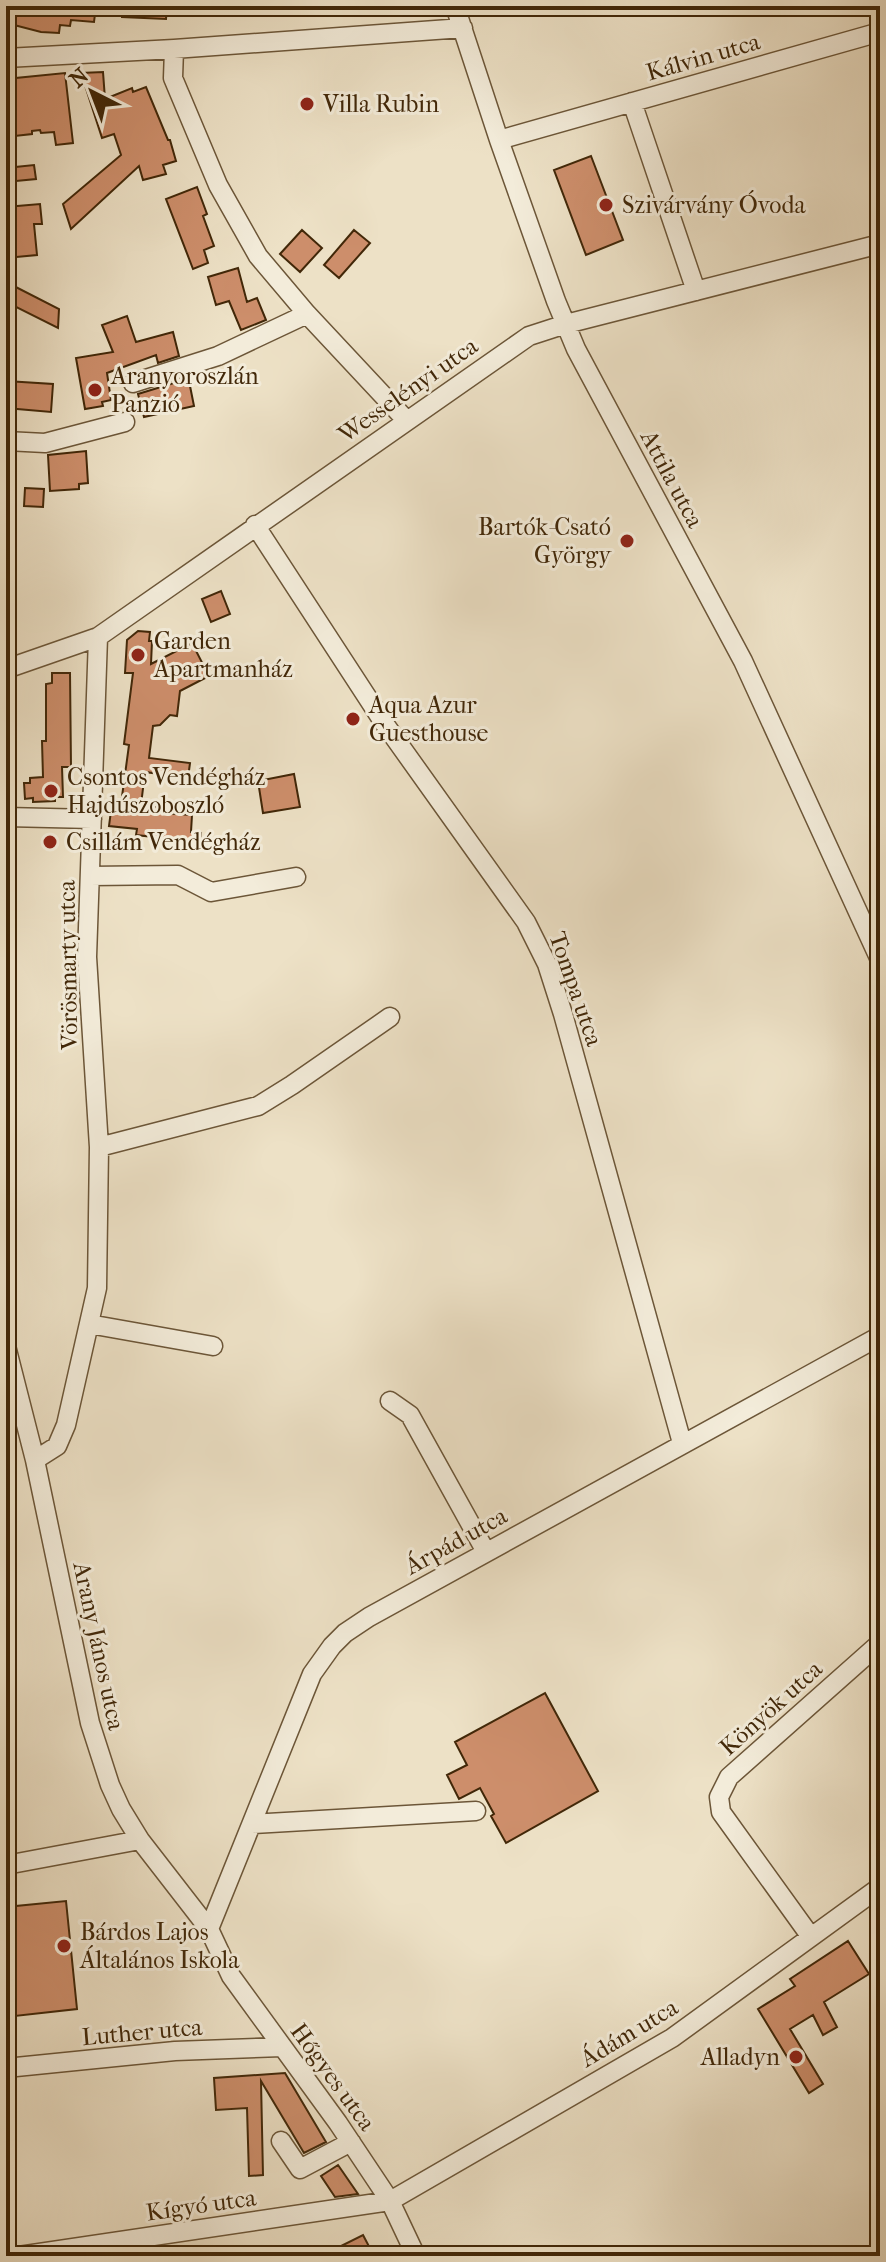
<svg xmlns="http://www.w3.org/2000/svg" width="886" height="2262" font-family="'IM FELL French Canon',serif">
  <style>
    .building { fill: #cd8e6b; stroke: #412708; stroke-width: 2 }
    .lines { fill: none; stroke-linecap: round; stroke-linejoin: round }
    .minor-casing { stroke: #6c5638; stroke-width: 21 }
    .minor { stroke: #f3ecda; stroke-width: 18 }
    .poi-dot { fill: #8f2418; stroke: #f3ecda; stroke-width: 3 }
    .labels { text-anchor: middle; stroke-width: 6; stroke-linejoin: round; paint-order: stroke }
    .street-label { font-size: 24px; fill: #412708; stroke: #f3ecda }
    .poi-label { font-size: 24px; fill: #412708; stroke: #f3ecda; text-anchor: start }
  </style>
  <rect width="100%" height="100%" fill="#ede1c6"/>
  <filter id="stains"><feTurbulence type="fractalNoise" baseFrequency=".0025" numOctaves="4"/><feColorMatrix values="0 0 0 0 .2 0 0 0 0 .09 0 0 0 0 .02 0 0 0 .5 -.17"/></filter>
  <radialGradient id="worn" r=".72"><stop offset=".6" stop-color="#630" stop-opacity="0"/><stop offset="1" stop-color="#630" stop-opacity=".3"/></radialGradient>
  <path class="building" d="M19 6H96L94 22 71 20 70 26 60 25 59 33 41 32 14 25Z
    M122 6H167L166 19 122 17Z
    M103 72 105 99 132 88 133 92 146 87 168 140H170L176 161 163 165 166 174 143 180 139 166 71 229 63 204 121 155 114 134 102 138 81 73Z
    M65 73 73 143 56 145 54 132 41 133 40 130 32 131V134L6 137V79Z
    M591 156 623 240 586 255 554 170Z
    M34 165 36 179 6 182V168Z
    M197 187 207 214 203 216 214 246 204 250 208 263 193 269 166 199Z
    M40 204 42 224H34L37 255 6 258V207Z
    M302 230 322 248 300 272 280 254Z
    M354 230 370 243 339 278 324 265Z
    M238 268 247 302 257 298 266 320 241 330 229 301 216 305 208 277Z
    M6 282 59 309 58 328 6 302Z
    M127 316 136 342 173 332 179 356 158 363 156 355 107 373 111 400 102 402 103 406 85 409 76 358 113 352 102 325Z
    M6 381 53 384 51 412 6 408Z
    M189 381 194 406 144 417 138 394 177 382V384Z
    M86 451 88 483 79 484V489L50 491 48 455Z
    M25 488 44 489 43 507 24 506Z
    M221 591 230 614 211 622 202 599Z
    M138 631 150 632 149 641H152L151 664 192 643 209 676 180 691 177 716 170 715 160 725 153 726 149 758 190 763 188 778 145 772 141 805 164 808 163 813 192 815 191 832 201 833 200 846 172 844V839L136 835 137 829 109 826 112 803 121 804 129 745 124 744 133 673H125L127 640Z
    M52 673H70L71 767H62L63 797H55V801L33 802V798L25 799 24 783H30V778L43 777 42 741H46V684L52 683Z
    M294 774 300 807 263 813 258 781Z
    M545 1693 598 1791 506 1843 491 1816 494 1814 480 1788 459 1799 447 1775 467 1765 455 1742Z
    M66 1901 77 2009 6 2017V1907Z
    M848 1941 869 1974 824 2002 837 2027 823 2035 813 2015 790 2029 823 2084 809 2093 758 2009 795 1986 790 1979Z
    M285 2073 326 2142 304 2153 261 2081 263 2175 249 2176 247 2108 216 2110 214 2078Z
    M338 2165 358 2194 335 2197 321 2176Z
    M363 2235 374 2256H321Z"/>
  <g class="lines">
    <defs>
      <path id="minor" d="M455 6 499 140 556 301 576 349 743 661 880 960
        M174 49 173 78 218 185 258 256 307 314 407 421
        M6 58 174 49 463 28
        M632 102 696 291
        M499 140 880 32
        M133 383 218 356 307 314
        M6 441 45 443 125 422
        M255 525 384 723 526 922 547 964 563 1014 682 1443
        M6 669 98 637 529 336 566 324 880 244
        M6 817 92 819
        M90 876 178 875 211 892 296 877
        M99 1147 258 1106 292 1085 390 1017
        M89 1324 213 1346
        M6 1346 35 1460 90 1723 110 1785 121 1809 140 1840 209 1929 231 1976 338 2123 390 2201 416 2256
        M390 1401 410 1415 486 1552
        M35 1460 57 1446 66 1425 97 1288 99 1147 87 957 98 637
        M252 1824 476 1811
        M6 1865 140 1840
        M209 1929 312 1674 332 1646 345 1633 369 1617 880 1336
        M811 1937 721 1812 719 1797 729 1777 880 1643
        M6 2068 175 2051 282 2047
        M281 2141 300 2169 351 2142
        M19 2256 390 2201 672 2038 880 1887"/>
    </defs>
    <use href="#minor" class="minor-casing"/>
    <use href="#minor" class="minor"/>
  </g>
  <g class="poi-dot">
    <circle cx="307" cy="104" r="8"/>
    <circle cx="606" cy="205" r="8"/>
    <circle cx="95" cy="390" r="8"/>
    <circle cx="627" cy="541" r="8"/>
    <circle cx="138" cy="655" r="8"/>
    <circle cx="353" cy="719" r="8"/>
    <circle cx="51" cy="791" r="8"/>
    <circle cx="50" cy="842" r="8"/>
    <circle cx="64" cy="1946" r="8"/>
    <circle cx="796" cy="2057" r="8"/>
  </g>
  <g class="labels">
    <g class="street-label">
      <text transform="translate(703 57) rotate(-16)" y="8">Kálvin utca</text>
      <text transform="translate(408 390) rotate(-35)" y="8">Wesselényi utca</text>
      <text transform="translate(672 479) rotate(62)" y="8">Attila utca</text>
      <text transform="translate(68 965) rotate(-91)" y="8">Vörösmarty utca</text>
      <text transform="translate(576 989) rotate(71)" y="8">Tompa utca</text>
      <text transform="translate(456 1541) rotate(-29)" y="8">Árpád utca</text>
      <text transform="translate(99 1646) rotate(78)" y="8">Arany János utca</text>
      <text transform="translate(771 1708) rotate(-42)" y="8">Könyök utca</text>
      <text transform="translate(142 2032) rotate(-5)" y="8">Luther utca</text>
      <text transform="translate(629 2033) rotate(-31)" y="8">Ádám utca</text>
      <text transform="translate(333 2077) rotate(54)" y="8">Hőgyes utca</text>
      <text transform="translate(201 2205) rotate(-8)" y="8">Kígyó utca</text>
    </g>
    <g class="poi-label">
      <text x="323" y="112">Villa Rubin</text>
      <text x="622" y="213">Szivárvány Óvoda</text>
      <text x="111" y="384">Aranyoroszlán<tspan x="111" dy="28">Panzió</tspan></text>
      <text x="611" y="535" text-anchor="end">Bartók-Csató<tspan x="611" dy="28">György</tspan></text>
      <text x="154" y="649">Garden<tspan x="154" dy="28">Apartmanház</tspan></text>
      <text x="369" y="713">Aqua Azur<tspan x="369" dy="28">Guesthouse</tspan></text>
      <text x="67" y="785">Csontos Vendégház<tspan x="67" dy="28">Hajdúszoboszló</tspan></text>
      <text x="66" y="850">Csillám Vendégház</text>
      <text x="80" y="1940">Bárdos Lajos<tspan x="80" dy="28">Általános Iskola</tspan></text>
      <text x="780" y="2065" text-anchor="end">Alladyn</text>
    </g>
  </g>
  <rect width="886" height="2262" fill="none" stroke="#ede1c6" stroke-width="32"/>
  <rect x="8" y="8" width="870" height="2246" fill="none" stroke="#412708" stroke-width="4"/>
  <rect x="16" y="16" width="854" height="2230" fill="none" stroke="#412708" stroke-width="2"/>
  <g transform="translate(92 92) rotate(318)" stroke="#f3ecda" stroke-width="6" paint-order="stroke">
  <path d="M0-6L14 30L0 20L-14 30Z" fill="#412708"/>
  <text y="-12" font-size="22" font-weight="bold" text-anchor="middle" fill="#412708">N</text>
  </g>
  <rect width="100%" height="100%" filter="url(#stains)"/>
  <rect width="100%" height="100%" fill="url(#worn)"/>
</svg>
